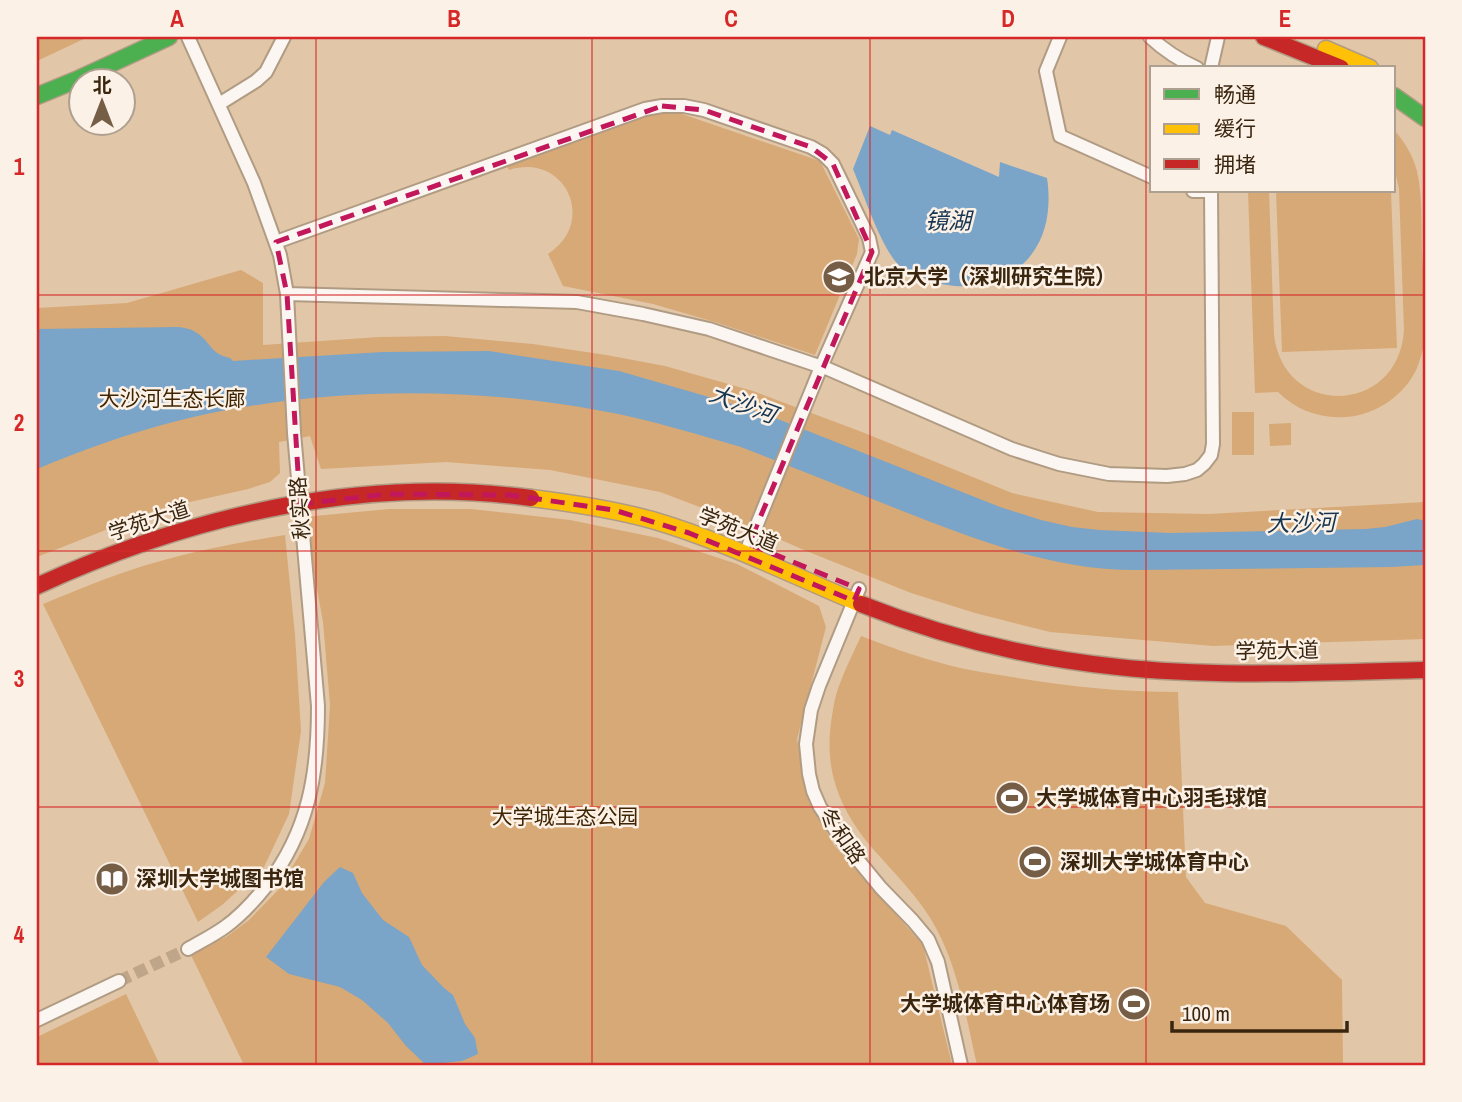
<svg xmlns="http://www.w3.org/2000/svg" width="1462" height="1102" font-family="'Archivo Narrow','Noto Sans SC',sans-serif">
  <style>
    .green { fill: #d7a976 }
    .water { fill: #7aa4c8 }
    .lines { fill: none; stroke-linecap: round; stroke-linejoin: round }
    .street-tunnel { stroke: #c0a689; stroke-width: 12; stroke-dasharray: 12 6; stroke-linecap: butt }
    .street-casing { stroke: #b09b83; stroke-width: 16 }
    .fast-casing { stroke: #b09b83; stroke-width: 19 }
    .slow-casing { stroke: #b09b83; stroke-width: 19 }
    .jam-casing { stroke: #b09b83; stroke-width: 19 }
    .street { stroke: #fbf6f2; stroke-width: 12 }
    .fast { stroke: #4caf50; stroke-width: 16 }
    .slow { stroke: #ffc107; stroke-width: 16 }
    .jam { stroke: #c62828; stroke-width: 16 }
    .marked { fill: none; stroke: #c2185b; stroke-width: 5; stroke-dasharray: 14 9; stroke-linejoin: round }
    .grid { fill: none; stroke: #d62828; stroke-width: 2; stroke-opacity: 0.55 }
    .labels { text-anchor: middle; stroke-width: 5; stroke-linejoin: round; paint-order: stroke }
    .poi-label { font-size: 21px; font-weight: bold; fill: #3a260f; stroke: #fcf1e6; text-anchor: start }
    .park-label { font-size: 21px; fill: #3f2504; stroke: #fcf1e6 }
    .street-label { font-size: 21px; fill: #3a260f; stroke: #fcf1e6 }
    .water-label { font-size: 23px; font-style: italic; fill: #173550; stroke: #fcf1e6 }
    .neatline { fill: none; stroke: #d62828; stroke-width: 2.5 }
    .grid-label { font-size: 23px; text-anchor: middle; font-weight: bold; fill: #d62828 }
  </style>
  <rect width="100%" height="100%" fill="#e2c6a8"/>
  <path class="green" d="M37 37H88L37 61Z
    M664 113 682 114 820 161 859 239 857 254 815 355 718 323 653 304 563 286 548 254C598 222 565 152 509 170L506 164 641 115Z
    M1394 130C1405 142 1413 156 1417 171 1423 197 1421 226 1422 251 1423 281 1427 313 1424 342 1423 351 1420 360 1417 368 1405 395 1376 415 1346 417 1320 419 1296 410 1278 392L1255 393 1248 191H1269L1274 335C1284 419 1399 415 1404 330L1399 189 1394 167Z
    M1276 191H1391L1397 348 1282 352Z
    M241 270 263 283V345L379 337 445 336 533 344 606 355 665 366 753 391 862 432 1012 493 1098 512 1209 514 1425 502V639L1213 646 1050 632 975 613 911 593 804 550 742 523 660 492 550 470 446 462 321 469 310 436 279 442 280 473 270 482 248 489 159 509 37 557V308L127 303Z
    M1232 412H1254V455H1232Z
    M1291 423V445L1270 446 1269 424Z
    M389 509H471L570 520 658 538 737 564 819 606 826 627 797 739 808 799 834 845 923 945 952 1065H239L243 1063 190 953 226 937 249 920 279 889 309 839 325 783 330 705 323 622 304 517Z
    M285 535 295 635 301 731 289 814 264 867 222 905 198 922 43 604C65 595 86 586 108 578 164 557 227 544 285 535Z
    M861 636C889 647 918 657 948 665 967 670 987 673 1006 676 1063 686 1120 692 1178 692L1186 877 1205 903 1286 926 1342 980 1343 1065H977C967 1021 958 968 936 928 920 898 895 874 873 849 839 809 823 769 832 716 833 710 834 702 836 695 842 675 852 656 861 636Z
    M126 994 160 1065H37V1037Z"/>
  <path class="water" d="M870 126 890 135 892 130 999 177 1000 162 1047 178C1051 204 1048 234 1031 255 1007 287 959 294 924 278 916 274 906 271 900 266 882 251 863 192 853 169Z
    M179 327C185 328 192 329 197 333 212 343 209 353 230 358L233 361 383 352 489 351 619 371 702 395 765 414 1000 507 1041 520 1072 527 1099 530 1170 533 1366 529 1385 527 1417 519 1425 521V565L1392 567 1136 570C1052 570 977 540 900 510 847 489 794 468 741 447 695 434 649 419 602 411 464 385 314 387 177 421 129 433 82 450 37 469V329Z
    M340 867 353 873 362 893 383 920 409 937 422 965 444 988 453 995 465 1024 475 1038 478 1054 462 1061 426 1065 406 1046 388 1023 362 1000 340 987 289 974 266 957 324 882Z"/>
  <g class="lines">
    <path class="street-tunnel" d="M119 981 188 949"/>
    <defs>
      <path id="street" d="M188 37 254 183 280 255 287 294 294 433 318 706C318 773 309 830 267 885 255 900 242 915 225 927 214 935 200 942 188 949
        M1060 37 1046 71 1060 136 1152 177
        M1150 37C1165 51 1179 60 1197 68
        M1211 68 1218 37
        M219 104 256 81 266 72 284 37
        M1193 191H1211
        M276 242 645 109 662 106H684L704 110 811 147 823 154 833 164 869 238 872 252 821 367 749 544
        M287 294 577 302 643 314 709 329 828 369 1012 449 1059 464 1109 474 1167 476 1185 474 1197 470 1204 464 1211 455 1213 444 1211 191
        M859 589 819 686 811 710 806 744 809 774 813 791 820 807 844 843 881 888 913 921 928 939 938 962 961 1065
        M37 1020 119 981"/>
      <path id="fast" d="M37 96 76 80 169 37
        M1394 96 1425 118"/>
      <path id="slow" d="M1326 49 1370 68
        M531 498C571 503 612 509 652 520 724 541 792 575 861 604"/>
      <path id="jam" d="M1264 37 1341 68
        M37 586C189 516 363 475 531 498
        M861 604C944 637 1029 658 1118 667 1220 678 1323 672 1425 670"/>
    </defs>
    <use href="#street" class="street-casing"/>
    <use href="#fast" class="fast-casing"/>
    <use href="#slow" class="slow-casing"/>
    <use href="#jam" class="jam-casing"/>
    <use href="#street" class="street"/>
    <use href="#fast" class="fast"/>
    <use href="#slow" class="slow"/>
    <use href="#jam" class="jam"/>
  </g>
  <path class="marked" d="M662 106 704 110 811 147 833 164 872 252 749 544 859 589 854 601 689 533 614 510 510 495 388 494 300 504 287 294 276 242Z"/>
  <path class="grid" d="M316 37V1065M592 37V1065M870 37V1065M1146 37V1065M37 295H1425M37 551H1425M37 807H1425"/>
  <defs>
    <symbol id="university-disc" viewBox="-11 -11 22 22"><circle r="9.5" fill="#755e45" stroke="#fcf1e6"/><path d="M0-5L7-2L0 1L-7-2ZM-4 1L0 2.5L4 1V4Q0 6-4 4Z" fill="#fff"/></symbol>
    <symbol id="stadium-disc" viewBox="-11 -11 22 22"><circle r="9.5" fill="#755e45" stroke="#fcf1e6"/><path d="M0-5a6.5 5 0 1 0 0 10a6.5 5 0 1 0 0-10ZM-3.5-1.8h7v3.6h-7Z" fill="#fff"/></symbol>
    <symbol id="library-disc" viewBox="-11 -11 22 22"><circle r="9.5" fill="#755e45" stroke="#fcf1e6"/><path d="M-6-4Q-3-5.5-.7-3.5V5Q-3 3-6 4ZM6-4Q3-5.5 .7-3.5V5Q3 3 6 4Z" fill="#fff"/></symbol>
  </defs>
  <g fill-rule="evenodd">
    <use href="#university-disc" x="820" y="258" width="38" height="38"/>
    <use href="#stadium-disc" x="993" y="779" width="38" height="38"/>
    <use href="#stadium-disc" x="1016" y="843" width="38" height="38"/>
    <use href="#library-disc" x="93" y="860" width="38" height="38"/>
    <use href="#stadium-disc" x="1115" y="985" width="38" height="38"/>
  </g>
  <g class="labels">
    <g class="poi-label">
      <text x="864" y="284">北京大学（深圳研究生院）</text>
      <text x="1036" y="805">大学城体育中心羽毛球馆</text>
      <text x="1060" y="869">深圳大学城体育中心</text>
      <text x="136" y="886">深圳大学城图书馆</text>
      <text x="1110" y="1011" text-anchor="end">大学城体育中心体育场</text>
    </g>
    <g class="park-label">
      <text x="172" y="406">大沙河生态长廊</text>
      <text x="565" y="824">大学城生态公园</text>
    </g>
    <g class="street-label">
      <text transform="translate(300 508) rotate(-94)" y="7">秋实路</text>
      <text transform="translate(149 521) rotate(-18)" y="7">学苑大道</text>
      <text transform="translate(738 530) rotate(22)" y="7">学苑大道</text>
      <text transform="translate(1277 651) rotate(-1)" y="7">学苑大道</text>
      <text transform="translate(842 836) rotate(55)" y="7">冬和路</text>
    </g>
    <g class="water-label">
      <text x="948" y="229">镜湖</text>
      <text transform="translate(743 404) rotate(20)" y="8">大沙河</text>
      <text transform="translate(1301 523) rotate(-1)" y="8">大沙河</text>
    </g>
  </g>
  <rect width="1462" height="1102" fill="none" stroke="#fcf1e6" stroke-width="77"/>
  <rect x="1150" y="66" width="245" height="126" fill="#fcf1e6" stroke="#aea090" stroke-width="2"/>
  <rect x="1164" y="89" width="35" height="10" fill="#4caf50" stroke="#aea090" stroke-width="2"/>
  <text x="1214" y="102" font-size="21" fill="#3a260f">畅通</text>
  <rect x="1164" y="124" width="35" height="10" fill="#ffc107" stroke="#aea090" stroke-width="2"/>
  <text x="1214" y="136" font-size="21" fill="#3a260f">缓行</text>
  <rect x="1164" y="159" width="35" height="10" fill="#c62828" stroke="#aea090" stroke-width="2"/>
  <text x="1214" y="172" font-size="21" fill="#3a260f">拥堵</text>
  <g transform="translate(102 102)"><circle r="33" fill="#fcf1e6" stroke="#aea090" stroke-width="2"/>
  <path d="M0-5L12 26L0 18L-12 26Z" fill="#755e45"/>
  <text y="-10" font-size="19" font-weight="bold" text-anchor="middle" fill="#3a260f">北</text>
  </g>
  <path d="M1172 1021v10h175v-10" fill="none" stroke="#3a260f" stroke-width="3.5"/>
  <text x="1182" y="1021" font-size="21" fill="#3a260f" stroke="#fcf1e6" stroke-width="5" paint-order="stroke">100 m</text>
  <rect x="38" y="38" width="1386" height="1026" class="neatline"/>
  <g class="grid-label">
    <text x="177" y="27">A</text>
    <text x="454" y="27">B</text>
    <text x="731" y="27">C</text>
    <text x="1008" y="27">D</text>
    <text x="1285" y="27">E</text>
    <text x="19" y="175">1</text>
    <text x="19" y="431">2</text>
    <text x="19" y="687">3</text>
    <text x="19" y="943">4</text>
  </g>
</svg>
